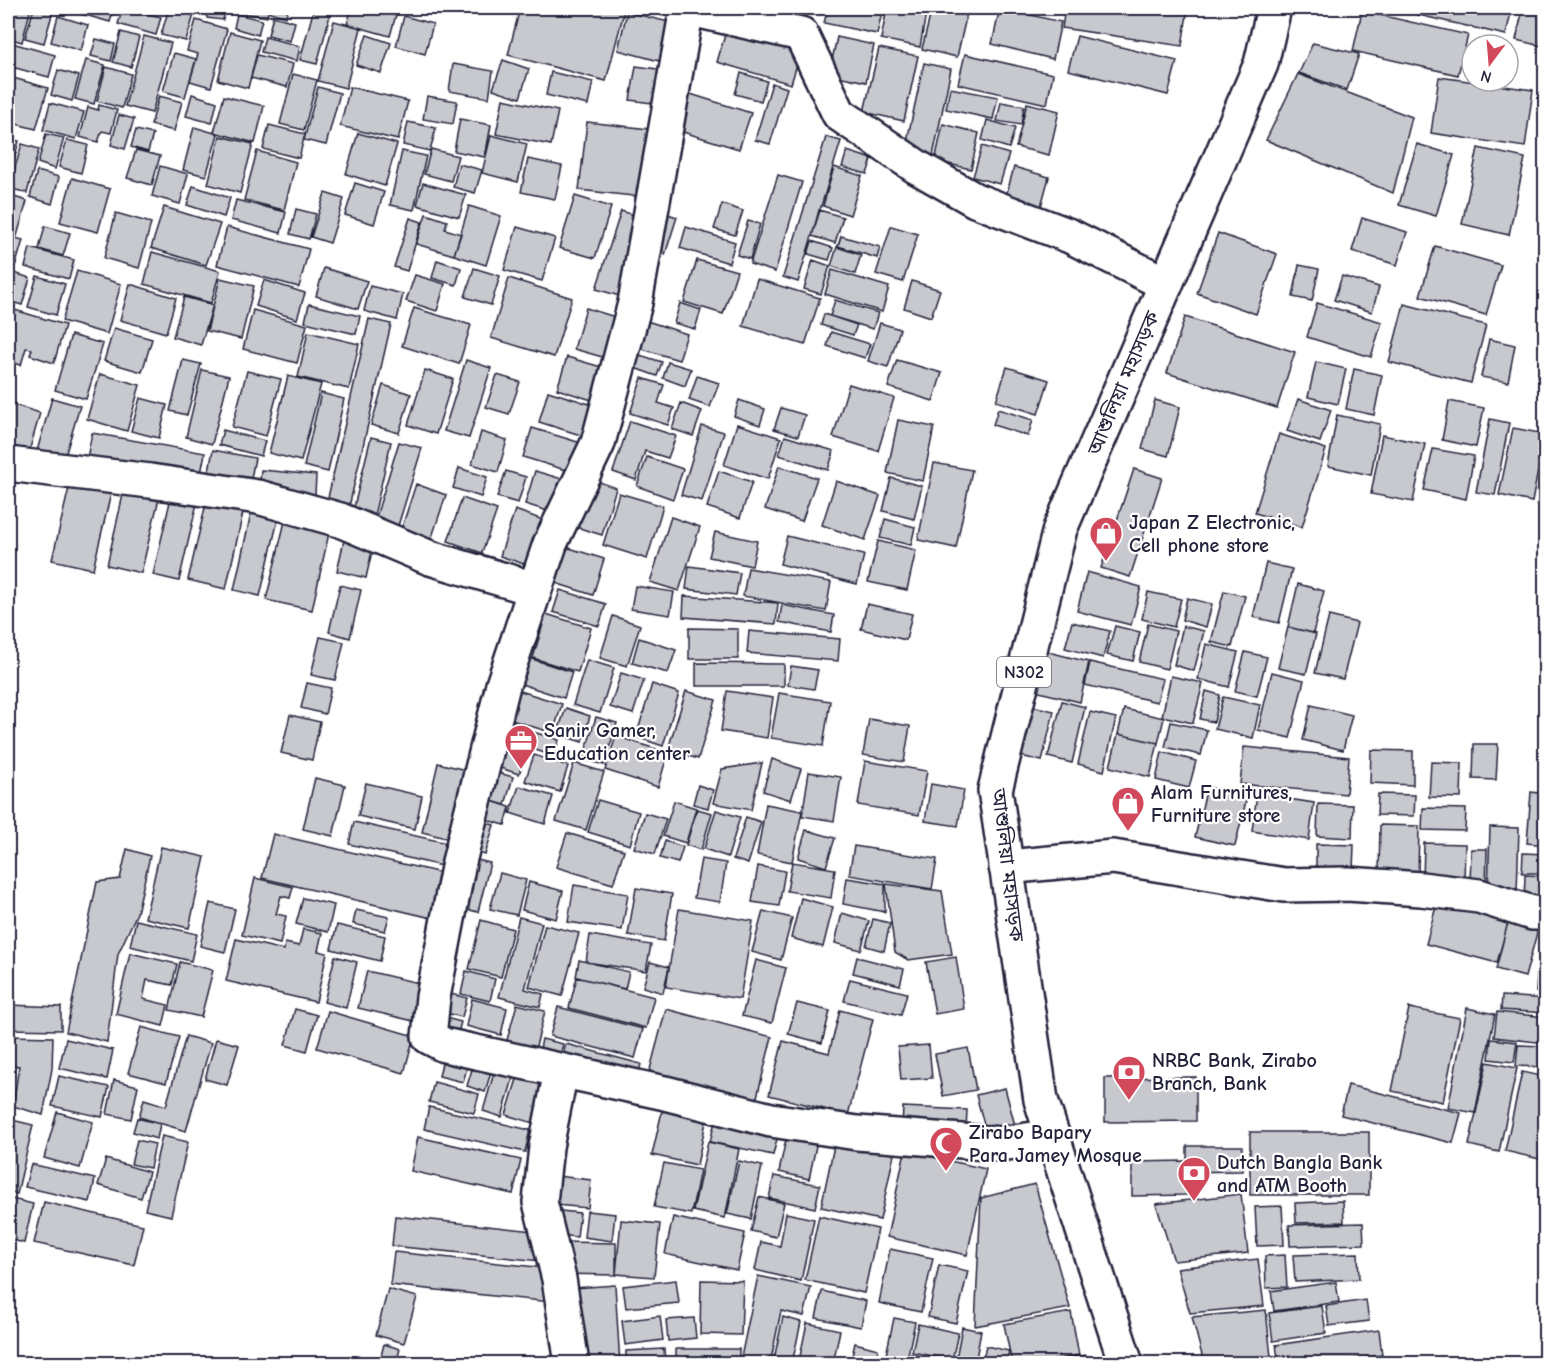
<svg xmlns="http://www.w3.org/2000/svg" width="1553" height="1371" font-family="'Comic Neue','Noto Sans Bengali',sans-serif">
  <style>
    .building { fill: #c8c8cf; stroke: #22223b; stroke-width: 1.5 }
    .lines { fill: none; stroke-linecap: round; stroke-linejoin: round }
    .minor-casing { stroke: #22223b; stroke-width: 38 }
    .trunk-casing { stroke: #22223b; stroke-width: 38 }
    .minor { stroke: #fff; stroke-width: 33 }
    .trunk { stroke: #fff; stroke-width: 33 }
    .labels { text-anchor: middle; stroke-width: 4.5; stroke-linejoin: round; paint-order: stroke }
    .shield { fill: #fff; stroke: #646476; stroke-width: 1.5 }
    .shield-label { font-size: 18px; font-weight: bold; fill: #22223b }
    .street-label { font-size: 20px; fill: #22223b; stroke: #fff }
    .poi-label { font-size: 20px; font-weight: bold; fill: #22223b; stroke: #fff; text-anchor: start }
  </style>
  <rect width="100%" height="100%" fill="#fff"/>
  <filter id="ink" filterUnits="userSpaceOnUse"><feTurbulence type="fractalNoise" baseFrequency=".0167" numOctaves="2"/><feDisplacementMap in="SourceGraphic" scale="12" xChannelSelector="R" yChannelSelector="G"/><feConvolveMatrix kernelMatrix="1 2 1 2 8 2 1 2 1" color-interpolation-filters="sRGB"/></filter>
  <g filter="url(#ink)">
    <path class="building" d="M8 8H31L22 42 8 38Z
      M34 8 53 11 44 43 25 38Z
      M60 8H114L110 22Z
      M123 8 161 17 156 35 118 24Z
      M169 8H196L186 41 161 35Z
      M208 8H269L267 17 225 10 223 20 207 18Z
      M272 8H288L286 17 270 12Z
      M314 8H332L317 64 300 60Z
      M352 8H368L396 15 390 36 347 24Z
      M520 8H625L606 81 508 55Z
      M770 8H807L806 19 769 15Z
      M828 8H883L877 34 824 23Z
      M887 8H927L920 47 881 39Z
      M932 8H945L967 13 957 57 922 49Z
      M1000 8 1061 22 1053 59 992 44Z
      M1065 8H1188L1182 46 1062 28Z
      M1388 8H1512L1506 35Z
      M1523 8H1546V47L1516 40Z
      M1362 11 1468 35 1458 75 1353 51Z
      M627 12 669 22 659 61 618 50Z
      M237 14 262 20 258 35 234 28Z
      M58 16 88 25 81 51 51 42Z
      M273 16 295 22 290 41 268 35Z
      M404 16 433 24 425 54 396 46Z
      M196 20 227 29 211 87 190 81 198 54 187 51Z
      M334 21 361 28 346 88 318 81Z
      M727 28 801 51 791 84 717 62Z
      M121 32 139 37 131 67 113 62Z
      M230 32 260 40 248 88 218 80Z
      M367 35 391 43 381 73 356 65Z
      M144 36 171 43 152 113 125 106Z
      M1077 36 1177 61 1168 95 1068 70Z
      M265 37 300 46 297 61 261 52Z
      M837 37 874 45 866 82 829 74Z
      M96 39 115 44 111 61 91 56Z
      M12 43 55 55 49 77 8 66Z
      M1313 43 1359 54 1347 90 1299 73Z
      M879 48 918 56 904 121 864 112Z
      M174 53 196 59 185 97 163 91Z
      M965 54 1053 74 1047 104 958 84Z
      M257 55 293 64 287 87 251 78Z
      M86 60 105 65 94 104 75 99Z
      M503 60 529 69 520 98 493 89Z
      M924 63 951 69 933 156 905 150Z
      M453 64 493 71 489 98 449 91Z
      M636 66 664 70 659 104 630 100Z
      M106 67 131 74 122 108 97 101Z
      M58 70 79 76 72 101 51 95Z
      M551 72 593 82 588 105 546 95Z
      M741 73 767 81 761 101 735 94Z
      M293 74 317 80 304 130 280 124Z
      M1298 74 1412 117 1393 193 1266 140Z
      M10 77 48 88 36 129 8 122V86Z
      M1439 77 1533 90 1525 147 1431 133Z
      M772 83 787 88 770 144 755 140Z
      M318 87 340 93 326 145 304 140Z
      M350 87 408 101 398 140 340 126Z
      M950 88 998 97 993 119 946 109Z
      M684 92 751 113 739 149 673 129Z
      M192 94 217 102 212 123 186 116Z
      M159 96 182 102 174 131 151 125Z
      M224 96 264 106 255 143 214 132Z
      M427 96 457 101 453 124 423 119Z
      M503 99 558 111 551 145 496 134Z
      M1001 102 1024 106 1021 125 997 121Z
      M50 103 84 112 76 139 43 130Z
      M1027 103 1059 111 1049 155 1016 147Z
      M99 105 117 110 111 133 102 131 98 142 80 137 88 107 98 110Z
      M119 115 134 119 125 149 111 145Z
      M460 119 491 125 485 157 454 151Z
      M987 120 1015 128 1009 148 982 140Z
      M408 122 436 128 430 151 403 145Z
      M587 122 649 129 642 197 579 190Z
      M943 124 979 133 971 169 935 161Z
      M269 125 305 134 299 158 263 149Z
      M194 127 218 134 206 176 183 170Z
      M136 130 153 134 148 152 131 147Z
      M358 133 397 144 385 186 346 174Z
      M46 134 64 138 55 169 38 163Z
      M491 135 527 144 518 182 482 173Z
      M220 136 253 144 240 193 208 184Z
      M826 137 841 141 798 282 783 277Z
      M8 138 19 141 8 182Z
      M67 140 88 145 81 173 59 167Z
      M22 144 39 149 27 193 9 188Z
      M1417 144 1454 155 1436 216 1399 205Z
      M982 146 1009 154 1000 184 973 177Z
      M1478 148 1525 158 1509 235 1462 224Z
      M431 149 458 156 451 181 424 174Z
      M136 150 160 156 152 185 127 178Z
      M257 151 296 162 284 210 244 200Z
      M402 151 426 156 414 210 390 205Z
      M847 151 872 159 867 174 842 167Z
      M528 159 562 166 555 199 521 192Z
      M459 164 482 170 475 193 453 187Z
      M160 166 188 174 180 204 152 196Z
      M834 167 862 176 850 215 823 206Z
      M1014 167 1049 177 1040 210 1005 200Z
      M37 171 59 177 52 204 30 197Z
      M778 175 802 182 775 272 750 264Z
      M72 178 110 189 98 232 60 222Z
      M355 183 384 192 374 224 345 215Z
      M423 183 466 195 459 217 417 205Z
      M193 186 230 198 224 217 187 205Z
      M325 193 344 199 330 243 311 237Z
      M8 195 27 201 17 236 8 234Z
      M575 196 611 207 595 258 559 248Z
      M236 200 286 212 281 233 231 220Z
      M722 204 743 211 735 235 714 229Z
      M469 206 501 216 486 265 454 255Z
      M164 207 220 224 206 265 151 248Z
      M296 209 316 214 309 239 290 234Z
      M819 210 843 217 835 243 812 236Z
      M621 211 647 219 623 297 596 289Z
      M116 213 151 223 139 268 104 258Z
      M665 213 677 217 665 255 654 251Z
      M426 214 447 221 445 229 461 234 454 255 416 244Z
      M410 218 422 222 407 271 394 267Z
      M1362 218 1407 232 1397 265 1352 251Z
      M748 221 760 224 750 259 737 255Z
      M45 226 70 233 63 256 39 249Z
      M891 226 918 234 903 282 876 274Z
      M227 227 309 249 299 287 217 265Z
      M517 227 555 238 542 281 504 270Z
      M686 227 735 242 729 263 680 248Z
      M1218 233 1277 254 1256 314 1197 293Z
      M8 236 23 240 16 264 8 262Z
      M841 236 880 247 877 258 838 246Z
      M812 241 833 248 829 260 808 254Z
      M1435 246 1501 265 1486 315 1420 296Z
      M837 247 861 255 855 274 831 266Z
      M30 248 74 260 69 279 25 267Z
      M152 252 220 271 211 303 144 284Z
      M437 260 461 268 456 285 432 278Z
      M697 260 737 271 723 314 684 302Z
      M813 260 830 266 821 294 804 289Z
      M1299 265 1319 269 1312 301 1293 297Z
      M324 268 367 281 358 309 316 296Z
      M474 268 500 276 491 305 465 297Z
      M832 270 889 287 882 312 825 294Z
      M8 271 30 278 22 305 8 301Z
      M77 271 121 284 107 334 62 321Z
      M415 275 445 284 437 311 406 301Z
      M37 276 65 284 56 315 28 307Z
      M1342 276 1379 287 1372 312 1334 300Z
      M220 278 254 286 241 339 207 331Z
      M509 278 572 298 554 357 491 338Z
      M757 279 820 298 805 345 743 326Z
      M264 280 305 293 297 319 256 306Z
      M912 281 940 290 931 317 904 308Z
      M130 284 176 298 166 333 120 320Z
      M370 286 403 294 397 320 364 311Z
      M184 297 213 305 201 345 173 337Z
      M835 300 878 313 873 329 830 316Z
      M680 303 701 310 695 329 674 323Z
      M1317 303 1382 322 1371 357 1307 337Z
      M309 304 360 316 356 334 305 322Z
      M1404 304 1486 325 1471 383 1389 362Z
      M8 308 65 325 54 363 30 355 32 349 26 348 21 365 8 361 13 344 9 342 8 347Z
      M414 308 471 325 459 364 402 346Z
      M586 308 625 320 613 360 574 349Z
      M253 310 307 325 297 363 243 349Z
      M824 314 857 325 853 335 821 325Z
      M1185 317 1295 352 1277 408 1167 373Z
      M369 319 391 324 349 507 327 502Z
      M647 321 687 334 679 360 639 348Z
      M880 323 900 329 888 367 868 361Z
      M114 328 152 339 142 372 104 361Z
      M308 332 359 344 349 389 298 377Z
      M831 332 870 344 865 358 827 346Z
      M71 335 103 344 86 399 55 390Z
      M1489 339 1515 345 1508 382 1481 377Z
      M627 351 662 362 657 376 623 364Z
      M567 357 608 369 598 402 557 389Z
      M183 360 201 364 187 415 170 411Z
      M466 360 491 368 469 438 444 431Z
      M897 360 942 373 933 401 888 387Z
      M668 362 691 369 685 386 663 378Z
      M1316 362 1346 369 1338 404 1308 397Z
      M1007 367 1049 380 1038 414 996 401Z
      M1354 369 1382 375 1374 415 1346 409Z
      M202 370 229 376 212 444 186 437Z
      M425 370 453 379 436 434 408 425Z
      M247 371 281 379 266 436 232 427Z
      M100 374 140 385 127 431 87 419Z
      M497 375 520 382 509 414 486 407Z
      M288 376 321 384 301 461 269 453Z
      M697 376 719 383 710 407 689 400Z
      M642 378 664 385 658 403 674 408 668 425 630 413Z
      M849 384 894 398 878 451 833 437Z
      M383 385 411 394 399 433 371 425Z
      M548 391 596 406 587 437 539 422Z
      M321 393 344 399 328 472 304 466Z
      M52 398 80 406 62 466 35 458Z
      M140 398 167 405 159 438 131 431Z
      M1298 399 1331 410 1320 442 1287 431Z
      M739 400 765 409 760 425 734 416Z
      M1155 400 1180 407 1168 456 1142 449Z
      M1449 401 1484 408 1476 447 1442 440Z
      M8 403 40 413 27 459 8 454Z
      M681 403 702 411 693 436 672 429Z
      M781 408 805 415 798 436 774 429Z
      M998 409 1033 420 1028 436 993 425Z
      M1337 415 1380 424 1371 475 1328 466Z
      M1490 419 1509 423 1495 495 1476 492Z
      M898 420 934 427 923 481 887 473Z
      M630 421 676 436 668 458 645 451 636 480 613 472Z
      M737 424 781 438 768 479 724 465Z
      M702 426 724 432 702 501 681 495Z
      M532 428 581 443 572 472 523 457Z
      M1513 428 1545 434 1532 502 1499 495Z
      M223 430 265 441 261 456 219 445Z
      M481 432 507 440 498 472 472 464Z
      M92 433 205 453 199 484 86 463Z
      M1279 434 1326 449 1302 527 1255 513Z
      M1382 435 1425 444 1413 502 1371 494Z
      M785 436 834 451 828 470 779 455Z
      M371 437 391 442 373 520 352 515Z
      M399 442 422 448 397 529 374 523Z
      M1433 449 1474 456 1466 499 1424 490Z
      M213 450 255 458 249 489 207 481Z
      M1546 455V505L1537 504Z
      M647 457 683 469 673 499 637 486Z
      M934 463 972 470 956 548 918 540Z
      M779 466 817 478 802 521 765 509Z
      M459 468 487 477 481 497 453 488Z
      M1134 469 1162 478 1130 577 1101 568Z
      M261 470 316 475 315 495 259 490Z
      M506 471 526 477 518 503 497 497Z
      M535 471 562 479 551 512 525 504Z
      M719 471 752 482 740 518 707 507Z
      M891 478 922 486 914 519 883 511Z
      M71 479 112 489 93 569 52 560Z
      M591 479 616 488 602 535 576 527Z
      M836 481 880 496 865 540 822 525Z
      M416 484 446 495 431 540 401 530Z
      M125 486 160 494 141 573 107 565Z
      M172 493 198 499 179 581 153 575Z
      M619 493 663 506 647 559 603 545Z
      M462 498 497 510 482 553 448 541Z
      M207 499 244 508 226 589 188 580Z
      M253 504 280 511 260 596 234 590Z
      M515 510 546 521 530 566 500 556Z
      M287 513 331 524 312 610 266 600Z
      M671 517 700 527 679 591 650 582Z
      M885 519 915 527 911 545 880 538Z
      M715 532 757 541 752 566 709 557Z
      M345 536 374 542 366 578 337 571Z
      M787 536 864 555 857 584 780 564Z
      M878 541 916 550 907 590 868 582Z
      M563 546 604 559 593 595 552 582Z
      M1266 563 1292 569 1279 623 1253 617Z
      M689 566 740 573 736 595 686 589Z
      M748 568 831 582 826 611 743 596Z
      M1087 572 1141 587 1131 625 1077 611Z
      M1298 584 1324 591 1313 633 1288 627Z
      M340 585 361 590 350 638 329 632Z
      M635 586 674 592 670 615 631 609Z
      M560 590 606 604 599 626 553 612Z
      M1224 591 1245 596 1232 647 1211 642Z
      M1148 592 1181 599 1174 627 1142 619Z
      M684 596 778 603 776 624 683 617Z
      M1187 598 1212 604 1206 627 1182 620Z
      M867 604 912 614 906 640 861 629Z
      M782 605 834 615 831 632 779 622Z
      M546 614 591 628 578 672 533 658Z
      M613 616 640 625 627 666 600 658Z
      M1329 616 1357 623 1343 679 1315 673Z
      M1072 622 1110 631 1103 658 1065 648Z
      M1148 624 1176 631 1167 669 1139 662Z
      M1115 626 1140 632 1133 661 1107 655Z
      M1183 626 1204 631 1194 671 1174 665Z
      M1288 627 1316 634 1306 674 1278 668Z
      M689 628 738 629V659H689Z
      M749 631 840 639 838 661 747 653Z
      M320 637 344 642 335 680 311 675Z
      M639 638 676 650 668 673 632 663Z
      M1206 644 1238 652 1229 687 1198 679Z
      M1040 650 1089 662 1080 702 1031 690Z
      M1245 652 1267 657 1257 696 1235 691Z
      M523 656 572 672 564 698 515 682Z
      M587 660 614 668 600 713 573 705Z
      M1090 662 1163 679 1157 702 1085 685Z
      M696 663 784 664V686H696Z
      M791 666 818 670 814 689 788 685Z
      M1272 672 1304 680 1290 738 1258 730Z
      M621 673 644 680 633 714 610 707Z
      M1171 676 1203 683 1193 723 1162 716Z
      M307 683 331 688 325 714 301 708Z
      M652 684 679 693 663 746 636 737Z
      M514 689 562 704 553 733 505 718Z
      M686 691 716 700 698 759 668 749Z
      M727 691 773 698 767 738 721 731Z
      M1206 691 1220 695 1214 722 1200 719Z
      M779 693 830 701 823 746 771 738Z
      M1223 697 1260 705 1253 738 1215 729Z
      M1062 701 1085 707 1072 763 1048 757Z
      M1028 705 1054 711 1042 761 1016 755Z
      M1311 705 1352 715 1343 750 1303 740Z
      M566 708 590 716 582 742 557 734Z
      M1124 709 1164 718 1158 743 1118 734Z
      M1090 712 1116 718 1104 771 1078 764Z
      M290 715 320 722 312 760 281 753Z
      M596 717 617 723 604 765 583 759Z
      M869 719 910 726 904 762 863 755Z
      M500 720 524 728 519 743 495 735Z
      M1171 722 1207 730 1201 755 1165 747Z
      M530 731 559 740 554 756 526 747Z
      M1118 734 1158 743 1150 777 1110 767Z
      M616 736 668 753 658 787 605 770Z
      M1474 744H1498L1496 780 1473 779Z
      M497 745 526 754 519 774 491 765Z
      M1244 747 1349 757 1346 794 1240 784Z
      M1371 750 1413 751V785L1370 783Z
      M1162 752 1196 761 1189 788 1156 780Z
      M534 755 568 766 560 792 525 781Z
      M772 759 801 769 791 800 763 791Z
      M865 761 927 771 919 815 858 805Z
      M1431 762 1462 763 1461 798 1429 797Z
      M438 763 470 771 454 840 422 832Z
      M574 763 604 772 586 830 556 821Z
      M762 763 751 810 713 803 722 769Z
      M485 769 513 777 505 805 476 796Z
      M809 772 841 777 834 821 802 816Z
      M315 778 345 785 333 836 303 829Z
      M366 783 422 796 415 829 358 816Z
      M931 784 964 790 958 826 925 821Z
      M698 785 713 790 708 808 693 804Z
      M519 786 553 796 545 824 510 813Z
      M1207 787 1247 797 1235 846 1195 837Z
      M1531 792 1546 794V845L1527 843Z
      M1257 794 1314 803 1309 840 1252 831Z
      M1378 794 1415 795 1414 816 1377 815Z
      M485 799 510 807 505 825 479 818Z
      M598 800 639 812 630 845 588 832Z
      M674 801 696 808 686 843 663 836Z
      M766 804 802 811 792 862 757 855Z
      M1318 804 1353 805 1352 838 1317 836Z
      M1423 808 1466 809 1465 831 1422 830Z
      M697 809 712 813 701 850 686 845Z
      M716 810 740 817 728 857 704 849Z
      M645 813 666 819 655 854 634 848Z
      M746 817 761 822 748 864 733 859Z
      M474 819 494 825 485 855 465 849Z
      M354 822 456 845 450 868 349 844Z
      M1380 825 1419 826 1418 876 1379 874Z
      M1490 827 1519 828 1517 893 1488 892Z
      M806 830 835 838 826 867 798 858Z
      M567 833 624 850 613 884 556 867Z
      M273 834 446 874 436 919 262 878Z
      M665 841 683 847 678 863 660 858Z
      M1424 843 1465 844 1464 882 1423 881Z
      M1316 844 1354 845 1353 870 1316 869Z
      M854 846 937 859 932 889 849 875Z
      M161 847 205 857 189 928 145 918Z
      M127 849 150 856 137 913 118 954 107 1042 66 1032 97 882 120 879Z
      M1471 849H1487L1486 887 1470 886Z
      M1523 853 1546 854V873H1522Z
      M469 858 490 863 478 912 457 907Z
      M701 859 726 863 720 902 694 898Z
      M792 862 835 869 831 898 787 891Z
      M758 866 785 871 779 906 752 902Z
      M500 873 526 880 517 915 490 909Z
      M1525 875 1546 876V906L1524 905Z
      M255 878 293 887 290 898 281 896 276 914 286 916 280 944 242 935Z
      M847 878 885 884V912L843 904Z
      M529 882 563 891 556 919 522 910Z
      M886 884 942 891 952 954 908 960 895 952Z
      M574 885 628 894 622 930 568 922Z
      M636 888 672 894 664 941 628 935Z
      M1439 895 1510 915 1497 963 1426 944Z
      M303 898 334 905 328 932 296 924Z
      M801 898 833 907 823 947 791 938Z
      M210 903 235 909 225 952 200 946Z
      M679 909 753 921 740 999 666 987Z
      M356 910 389 917 385 931 353 924Z
      M763 911 792 918 781 960 752 952Z
      M842 913 869 921 861 950 835 943Z
      M519 917 542 923 525 989 543 994 540 1007 499 997Z
      M873 919 890 923 884 951 866 946Z
      M136 920 197 934 191 961 130 946Z
      M481 920 513 929 501 977 469 969Z
      M1540 921H1546V993L1536 992Z
      M1508 922 1538 929 1525 977 1496 969Z
      M337 925 385 936 380 961 331 949Z
      M545 925 579 933 562 996 529 987Z
      M303 929 322 933 318 951 327 953 316 1002 226 981 236 939 284 950 285 943 299 946Z
      M590 935 651 945 646 971 586 962Z
      M130 953 177 964 172 985 147 980 143 999 168 1005 163 1026 116 1014Z
      M335 956 357 962 346 1008 324 1002Z
      M857 957 904 969 900 985 853 973Z
      M956 957 964 1009 935 1014 926 962Z
      M579 960 629 972 625 989 576 977Z
      M756 960 786 968 772 1023 742 1016Z
      M180 962 213 970 201 1017 169 1010Z
      M650 962 669 967 663 993 643 987Z
      M367 971 427 985 418 1022 358 1008Z
      M466 971 495 979 490 1001 461 994Z
      M577 977 654 997 646 1028 569 1008Z
      M850 979 907 993 901 1015 844 1001Z
      M447 993 467 998 462 1017 442 1012Z
      M1502 996 1546 999V1013L1501 1010Z
      M472 999 507 1008 501 1035 466 1026Z
      M797 1003 830 1011 822 1043 788 1034Z
      M517 1004 545 1011 533 1058 504 1051Z
      M8 1005 61 1007V1030L8 1029Z
      M558 1007 643 1029 635 1058 550 1036Z
      M1409 1008 1460 1018 1443 1102 1392 1091Z
      M1467 1008 1495 1014 1475 1113 1448 1108Z
      M295 1009 317 1015 307 1051 285 1045Z
      M666 1009 772 1037 755 1105 648 1077Z
      M840 1010 873 1019 848 1115 769 1095 783 1041 829 1053Z
      M328 1011 414 1036 404 1073 317 1048Z
      M1497 1012 1546 1017V1043L1494 1037Z
      M442 1017 461 1022 455 1043 436 1038Z
      M141 1027 179 1037 166 1083 128 1073Z
      M8 1036 53 1037 52 1069 43 1115 13 1106 19 1066 8 1065Z
      M186 1036 211 1043 186 1131 139 1117 144 1099 166 1106Z
      M66 1039 113 1050 107 1079 59 1068Z
      M216 1039 239 1045 227 1085 205 1079Z
      M542 1039 563 1044 558 1064 538 1059Z
      M1491 1039 1517 1042 1514 1062 1489 1059Z
      M566 1044 641 1064 637 1079 562 1059Z
      M929 1045 932 1078 901 1080 898 1047Z
      M1518 1045 1543 1046 1542 1067 1516 1066Z
      M968 1048 976 1090 943 1096 935 1054Z
      M445 1051 470 1057 463 1082 439 1076Z
      M476 1056 494 1062 485 1092 467 1086Z
      M1487 1062 1517 1068 1499 1152 1469 1145Z
      M496 1066 515 1071 502 1117 483 1111Z
      M520 1069 551 1078 537 1124 506 1115Z
      M1522 1072 1546 1077 1544 1160 1505 1151Z
      M59 1076 109 1087 102 1117 52 1106Z
      M1196 1077V1121L1105 1122V1078Z
      M114 1080 138 1086 131 1119 107 1114Z
      M434 1082 479 1094 474 1113 429 1102Z
      M1348 1085 1461 1113 1453 1143 1341 1115Z
      M1005 1088 1017 1133 988 1139 976 1095Z
      M429 1107 530 1130 525 1152 424 1129Z
      M663 1107 707 1117 697 1165 652 1155Z
      M903 1107 967 1110 966 1130 902 1127Z
      M57 1112 93 1122 80 1168 44 1158Z
      M716 1117 779 1131 773 1155 710 1142Z
      M137 1118 160 1124 157 1139 133 1132Z
      M8 1119 33 1125 17 1194 8 1191Z
      M1250 1132H1369V1195H1250Z
      M787 1134 817 1141 809 1179 779 1172Z
      M162 1136 188 1142 171 1216 145 1210Z
      M418 1137 521 1160 513 1194 411 1171Z
      M137 1140 155 1144 150 1168 131 1164Z
      M835 1141 894 1154 880 1220 821 1207Z
      M708 1142 739 1149 725 1218 693 1211Z
      M1187 1146H1242V1171L1187 1172Z
      M905 1151 986 1169 967 1255 887 1237Z
      M106 1159 149 1172 141 1198 98 1185Z
      M739 1161 762 1166 751 1219 727 1214Z
      M1187 1161V1195L1132 1196V1162Z
      M664 1163 700 1170 691 1214 654 1207Z
      M31 1164 95 1179 90 1202 25 1187Z
      M548 1175 591 1180 588 1208 545 1204Z
      M774 1176 820 1185 815 1208 769 1198Z
      M1035 1184 1070 1308 975 1326 981 1198Z
      M1241 1194 1248 1253 1174 1261 1156 1204Z
      M759 1197 784 1203 776 1237 751 1231Z
      M8 1198 33 1204 24 1243 8 1239Z
      M1343 1201 1344 1222 1296 1223 1295 1203Z
      M44 1202 143 1225 134 1265 34 1243Z
      M1282 1206 1284 1245 1257 1246 1255 1207Z
      M551 1210 580 1213 577 1237 548 1234Z
      M587 1211 615 1214 612 1241 584 1237Z
      M786 1213 814 1219 801 1281 755 1270 761 1242 780 1246Z
      M395 1216 543 1232 541 1261 392 1246Z
      M819 1216 878 1229 864 1293 805 1280Z
      M673 1217 745 1233 737 1270 665 1254Z
      M621 1220 660 1224 654 1277 616 1274Z
      M1363 1223 1364 1244 1290 1246 1289 1225Z
      M560 1242 616 1243V1275L560 1274Z
      M890 1249 933 1258 921 1312 879 1303Z
      M394 1252 555 1269 551 1302 390 1285Z
      M1358 1253 1359 1279 1295 1282 1293 1255Z
      M1285 1255 1287 1287 1266 1288 1265 1256Z
      M1258 1259 1264 1306 1190 1313 1177 1268Z
      M939 1265 968 1271 956 1323 928 1317Z
      M758 1276 811 1287 804 1316 781 1311 770 1364 740 1362Z
      M676 1280 679 1303 626 1308 623 1286Z
      M701 1280 743 1281 741 1335 700 1334Z
      M1336 1282 1339 1302 1274 1311 1271 1291Z
      M615 1285 620 1364H578L574 1288Z
      M388 1289 417 1297 404 1343 376 1335Z
      M822 1291 866 1301 861 1327 816 1318Z
      M1366 1300 1369 1321 1329 1326 1326 1306Z
      M1322 1306 1326 1333 1273 1341 1269 1313Z
      M1266 1310 1271 1357 1204 1363 1192 1317Z
      M1071 1312 1079 1355 1034 1364H1012L1004 1324Z
      M660 1316 663 1340 625 1345 622 1321Z
      M783 1317 801 1322 792 1364H773Z
      M694 1318 696 1338 668 1341 666 1320Z
      M894 1318 915 1322 906 1364H884Z
      M807 1323 840 1330 833 1364 799 1361Z
      M918 1324 958 1333 952 1360 912 1352Z
      M962 1327 981 1331 975 1364H955Z
      M1379 1330 1382 1355 1324 1364H1279L1276 1345Z
      M855 1343 878 1349 875 1364H850Z
      M384 1344 400 1349 396 1364H379Z
      M986 1346 1009 1351 1006 1364H982Z
      M664 1349 665 1364H626V1351Z
      M676 1349H739V1364H676Z
      M911 1354 954 1363V1364H909Z
      M1086 1355 1088 1364H1038Z
      M403 1356 438 1364H402Z"/>
    <g class="lines">
      <defs>
        <path id="minor" d="M686 8 801 34 839 114 917 167 975 200 1070 236 1166 284
          M687 8 635 303 598 443 550 544 503 685 459 862 433 997 429 1037 444 1045 665 1093 771 1120 857 1133 1001 1144 1053 1136
          M8 464 150 481 258 497 340 520 430 558 535 589
          M1006 867 1113 857 1284 885 1348 884 1421 889 1479 896 1532 913H1546
          M561 1071 546 1147 540 1202 559 1279 572 1364"/>
        <path id="trunk" d="M1126 1364 1041 1100 995 790 1060 529 1261 64 1274 8"/>
      </defs>
      <use href="#minor" class="minor-casing"/>
      <use href="#trunk" class="trunk-casing"/>
      <use href="#minor" class="minor"/>
      <use href="#trunk" class="trunk"/>
    </g>
  </g>
  <defs>
    <symbol id="shop-pin" viewBox="-11 -11 22 30"><path d="M0 17L-7.5 6A9.5 9.5 0 1 1 7.5 6Z" fill="#d1495b" stroke="#fff"/><path d="M-5-2.5h2.3a2.7 3.5 0 0 1 5.4 0H5L5.5 6h-11ZM-1.5-2.5h3a1.5 2.3 0 0 0-3 0Z" fill="#fff"/></symbol>
    <symbol id="office-pin" viewBox="-11 -11 22 30"><path d="M0 17L-7.5 6A9.5 9.5 0 1 1 7.5 6Z" fill="#d1495b" stroke="#fff"/><path d="M-6-3h4V-5.5h4V-3h4V5H-6ZM-1-4.5V-3h2v-1.5ZM-6 0V1H6V0Z" fill="#fff"/></symbol>
    <symbol id="bank-pin" viewBox="-11 -11 22 30"><path d="M0 17L-7.5 6A9.5 9.5 0 1 1 7.5 6Z" fill="#d1495b" stroke="#fff"/><path d="M-6-4H6V4H-6ZM0-2.3a2.3 2.3 0 1 0 0 4.6a2.3 2.3 0 1 0 0-4.6Z" fill="#fff"/></symbol>
    <symbol id="mosque-pin" viewBox="-11 -11 22 30"><path d="M0 17L-7.5 6A9.5 9.5 0 1 1 7.5 6Z" fill="#d1495b" stroke="#fff"/><path d="M3.5-4.9A6 6 0 1 0 3.5 4.9A5 5 0 1 1 3.5-4.9Z" fill="#fff"/></symbol>
  </defs>
  <g fill-rule="evenodd">
    <use href="#shop-pin" x="1087" y="514" width="38" height="52"/>
    <use href="#office-pin" x="502" y="722" width="38" height="52"/>
    <use href="#shop-pin" x="1109" y="784" width="38" height="52"/>
    <use href="#bank-pin" x="1110" y="1053" width="38" height="52"/>
    <use href="#mosque-pin" x="927" y="1124" width="38" height="52"/>
    <use href="#bank-pin" x="1175" y="1154" width="38" height="52"/>
  </g>
  <g class="labels">
    <rect class="shield" x="997" y="657" width="54" height="30" rx="4.5"/>
    <g class="shield-label">
      <text x="1024" y="678">N302</text>
    </g>
    <g class="street-label">
      <text transform="translate(1123 383) rotate(-67)" y="7">আশুলিয়া মহাসড়ক</text>
      <text transform="translate(1008 865) rotate(83)" y="7">আশুলিয়া মহাসড়ক</text>
    </g>
    <g class="poi-label">
      <text x="1129" y="529">Japan Z Electronic,<tspan x="1129" dy="23">Cell phone store</tspan></text>
      <text x="544" y="737">Sanir Gamer,<tspan x="544" dy="23">Education center</tspan></text>
      <text x="1151" y="799">Alam Furnitures,<tspan x="1151" dy="23">Furniture store</tspan></text>
      <text x="1152" y="1067">NRBC Bank, Zirabo<tspan x="1152" dy="23">Branch, Bank</tspan></text>
      <text x="969" y="1139">Zirabo Bapary<tspan x="969" dy="23">Para Jamey Mosque</tspan></text>
      <text x="1217" y="1169">Dutch Bangla Bank<tspan x="1217" dy="23">and ATM Booth</tspan></text>
    </g>
  </g>
  <rect width="1553" height="1371" fill="none" stroke="#fff" stroke-width="30"/>
  <rect x="15" y="15" width="1523" height="1341" fill="none" stroke="#22223b" stroke-width="2" filter="url(#ink)"/>
  <g transform="translate(1490 63) rotate(196)"><circle r="28" fill="#ffffff" stroke="#a7a7b1" stroke-width="1.5"/>
  <path d="M0-4.5L10 22L0 15L-10 22Z" fill="#d1495b"/>
  <text y="-9" font-size="16" font-weight="bold" text-anchor="middle" fill="#22223b">N</text>
  </g>
</svg>
